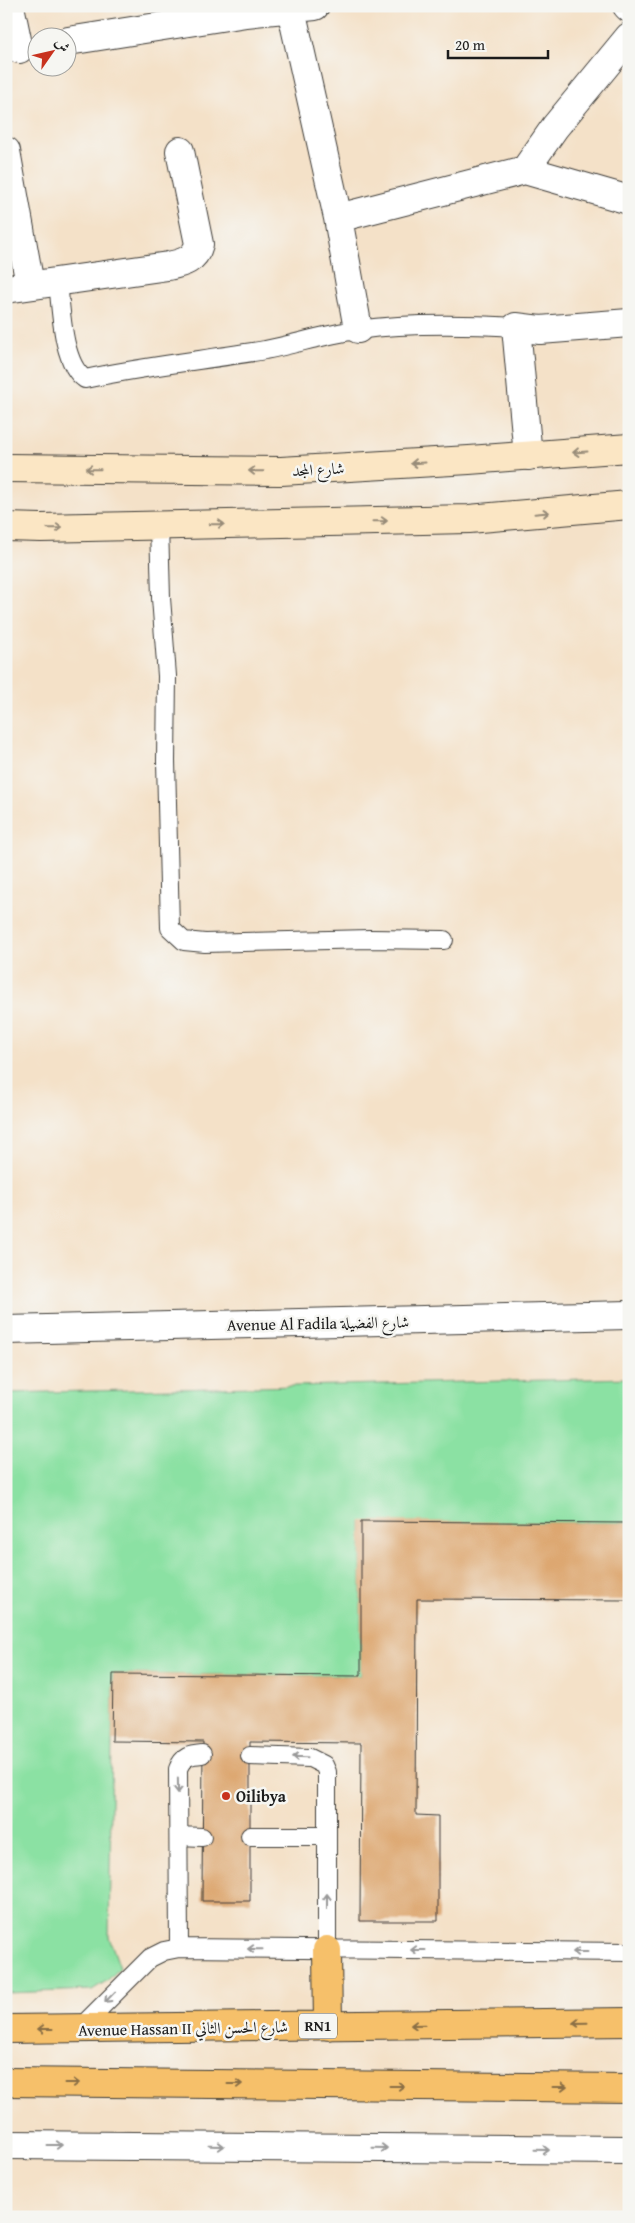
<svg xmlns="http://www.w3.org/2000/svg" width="635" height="2223" font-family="'Gentium Book Plus',Amiri,serif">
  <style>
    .green { fill: #8be1a3; stroke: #547e60 }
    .building { fill: #dda771 }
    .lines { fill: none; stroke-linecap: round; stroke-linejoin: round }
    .service-casing { stroke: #3c3a36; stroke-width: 20 }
    .minor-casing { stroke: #3c3a36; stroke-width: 30 }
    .tertiary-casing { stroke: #3c3a36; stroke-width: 30 }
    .secondary-casing { stroke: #3c3a36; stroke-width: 30 }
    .primary-casing { stroke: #3c3a36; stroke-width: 30 }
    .service { stroke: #fff; stroke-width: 18 }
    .minor { stroke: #fff; stroke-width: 28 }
    .tertiary { stroke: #fff; stroke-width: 28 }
    .secondary { stroke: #fbe6c4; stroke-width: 28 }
    .primary { stroke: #f6c06b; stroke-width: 28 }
    .oneway { stroke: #978b78 }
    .oneway2 { stroke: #999 }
    .oneway3 { stroke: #896e44 }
    .poi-dot { fill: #c8321e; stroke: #f6f6f2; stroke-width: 2 }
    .labels { text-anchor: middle; stroke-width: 5; stroke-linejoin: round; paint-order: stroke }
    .shield { fill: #f6f6f2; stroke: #5d5d5c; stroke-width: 1 }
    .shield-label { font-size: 15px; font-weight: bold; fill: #1c1c1c }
    .street-label { font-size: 16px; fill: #1c1c1c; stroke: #f6f6f2 }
    .poi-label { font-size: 16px; font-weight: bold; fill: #1c1c1c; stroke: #f6f6f2; text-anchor: start }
  </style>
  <rect width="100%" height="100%" fill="#f6f6f2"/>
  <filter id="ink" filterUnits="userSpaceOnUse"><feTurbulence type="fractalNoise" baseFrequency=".02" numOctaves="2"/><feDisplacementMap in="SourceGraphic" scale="10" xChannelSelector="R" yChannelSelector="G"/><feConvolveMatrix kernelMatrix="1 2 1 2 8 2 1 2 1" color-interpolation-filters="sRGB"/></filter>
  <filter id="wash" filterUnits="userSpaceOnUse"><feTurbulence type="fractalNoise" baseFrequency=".0096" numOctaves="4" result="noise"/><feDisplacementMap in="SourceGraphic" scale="20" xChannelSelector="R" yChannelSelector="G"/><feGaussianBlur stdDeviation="1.12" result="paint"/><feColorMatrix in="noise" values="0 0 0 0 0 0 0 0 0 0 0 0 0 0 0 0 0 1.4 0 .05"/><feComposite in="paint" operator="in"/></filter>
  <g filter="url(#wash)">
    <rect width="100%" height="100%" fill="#f4e1c8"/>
    <path class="green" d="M629 1378V1523L361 1522V1676L113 1674 109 1937 120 1968 108 1980 92 1990 6 1993V1393Z"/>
    <g id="blocks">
      <path class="building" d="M361 1521 629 1523V1600L417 1599 416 1815 438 1816V1921H360L361 1743 250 1742V1901H202L203 1742 112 1741 113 1674 361 1676Z"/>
    </g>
  </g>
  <g filter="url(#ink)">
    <use href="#blocks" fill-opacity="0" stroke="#3c3a36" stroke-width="1"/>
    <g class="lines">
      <defs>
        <path id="service" d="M58 281C61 308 62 364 85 379 145 366 205 360 265 350 296 344 326 334 357 330 409 323 464 324 516 327
          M159 525 161 598 167 676 166 761 170 928 184 941 205 943 370 939 444 940
          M250 1756 310 1758 324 1765 327 1772V1950
          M179 1836 202 1837
          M250 1836H327
          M179 1948 178 1769C183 1756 190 1755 202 1754
          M79 2029 150 1958 164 1951 179 1948 629 1952"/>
        <path id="minor" d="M10 6 19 49
          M627 6 629 8
          M291 9 338 218 358 329
          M68 41 246 13 315 6
          M6 151 30 285
          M525 170 629 200
          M338 218 525 170 555 127 629 37
          M6 289 168 266C183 263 195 260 199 244L180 151
          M528 456 516 327 540 330 629 323
          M6 2145 629 2150"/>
        <path id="tertiary" d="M6 1330 629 1315"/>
        <path id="secondary" d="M6 468 281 471 469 460 629 448
          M6 527 41 528 469 519 629 505"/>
        <path id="primary" d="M327 1950 328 2026
          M6 2029 629 2022
          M6 2082 629 2088"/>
      </defs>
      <use href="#service" class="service-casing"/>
      <use href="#minor" class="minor-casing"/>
      <use href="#tertiary" class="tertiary-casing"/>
      <use href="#secondary" class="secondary-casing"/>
      <use href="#primary" class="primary-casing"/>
      <use href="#service" class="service"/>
      <use href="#minor" class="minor"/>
      <use href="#tertiary" class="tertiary"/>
      <use href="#secondary" class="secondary"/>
      <use href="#primary" class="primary"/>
    </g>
    <defs><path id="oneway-shaft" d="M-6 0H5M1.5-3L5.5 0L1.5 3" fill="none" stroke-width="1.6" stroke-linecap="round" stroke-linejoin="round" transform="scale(1.25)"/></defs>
    <g class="oneway">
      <use href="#oneway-shaft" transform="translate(580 452) rotate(176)"/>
      <use href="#oneway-shaft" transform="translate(418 463) rotate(177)"/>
      <use href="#oneway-shaft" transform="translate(93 469) rotate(-179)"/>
      <use href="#oneway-shaft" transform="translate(256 471) rotate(-179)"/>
      <use href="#oneway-shaft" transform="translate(542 513) rotate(-5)"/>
      <use href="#oneway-shaft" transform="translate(380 521) rotate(-1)"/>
      <use href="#oneway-shaft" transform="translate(217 524) rotate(-1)"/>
      <use href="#oneway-shaft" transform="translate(55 528) rotate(-1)"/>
    </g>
    <g class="oneway2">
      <use href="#oneway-shaft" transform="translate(300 1757) rotate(-178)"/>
      <use href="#oneway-shaft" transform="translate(178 1786) rotate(89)"/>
      <use href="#oneway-shaft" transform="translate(327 1901) rotate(-90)"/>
      <use href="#oneway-shaft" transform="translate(255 1949) rotate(-179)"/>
      <use href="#oneway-shaft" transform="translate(418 1950) rotate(-180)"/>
      <use href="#oneway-shaft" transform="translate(580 1952) rotate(-180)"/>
      <use href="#oneway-shaft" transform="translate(110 1997) rotate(134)"/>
      <use href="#oneway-shaft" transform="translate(55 2145)"/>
      <use href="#oneway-shaft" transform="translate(217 2146) rotate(1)"/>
      <use href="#oneway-shaft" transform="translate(380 2148) rotate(1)"/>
      <use href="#oneway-shaft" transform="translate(542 2150) rotate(1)"/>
    </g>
    <g class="oneway3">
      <use href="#oneway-shaft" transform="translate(580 2023) rotate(179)"/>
      <use href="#oneway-shaft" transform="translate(418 2025) rotate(179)"/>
      <use href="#oneway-shaft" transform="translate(45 2029) rotate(180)"/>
      <use href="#oneway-shaft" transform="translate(72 2083)"/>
      <use href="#oneway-shaft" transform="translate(235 2084)"/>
      <use href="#oneway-shaft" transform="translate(397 2086)"/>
      <use href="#oneway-shaft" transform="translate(560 2087)"/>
    </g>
  </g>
  <circle class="poi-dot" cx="226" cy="1796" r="5"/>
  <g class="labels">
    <rect class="shield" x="299" y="2013.5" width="38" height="25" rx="4"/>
    <g class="shield-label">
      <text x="318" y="2031">RN1</text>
    </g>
    <g class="street-label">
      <text transform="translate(318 469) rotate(-3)" y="6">شارع المجد</text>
      <text transform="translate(318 1323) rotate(-1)" y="6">Avenue Al Fadila شارع الفضيلة</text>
      <text transform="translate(183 2028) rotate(-1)" y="6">Avenue Hassan II شارع الحسن الثاني</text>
    </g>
    <g class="poi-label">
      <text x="236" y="1802">Oilibya</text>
    </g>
  </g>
  <rect width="635" height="2223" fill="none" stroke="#f6f6f2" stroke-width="25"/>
  <g transform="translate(52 52) rotate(56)"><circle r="24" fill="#f6f6f2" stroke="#9f9f9c"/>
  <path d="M0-4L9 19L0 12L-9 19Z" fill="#c8321e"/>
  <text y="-8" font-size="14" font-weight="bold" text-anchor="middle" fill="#1c1c1c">ش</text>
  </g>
  <path d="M448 50v8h100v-8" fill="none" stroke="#1c1c1c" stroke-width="2.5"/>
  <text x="455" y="50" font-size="15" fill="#1c1c1c" stroke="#f6f6f2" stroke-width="4" paint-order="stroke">20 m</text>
</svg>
